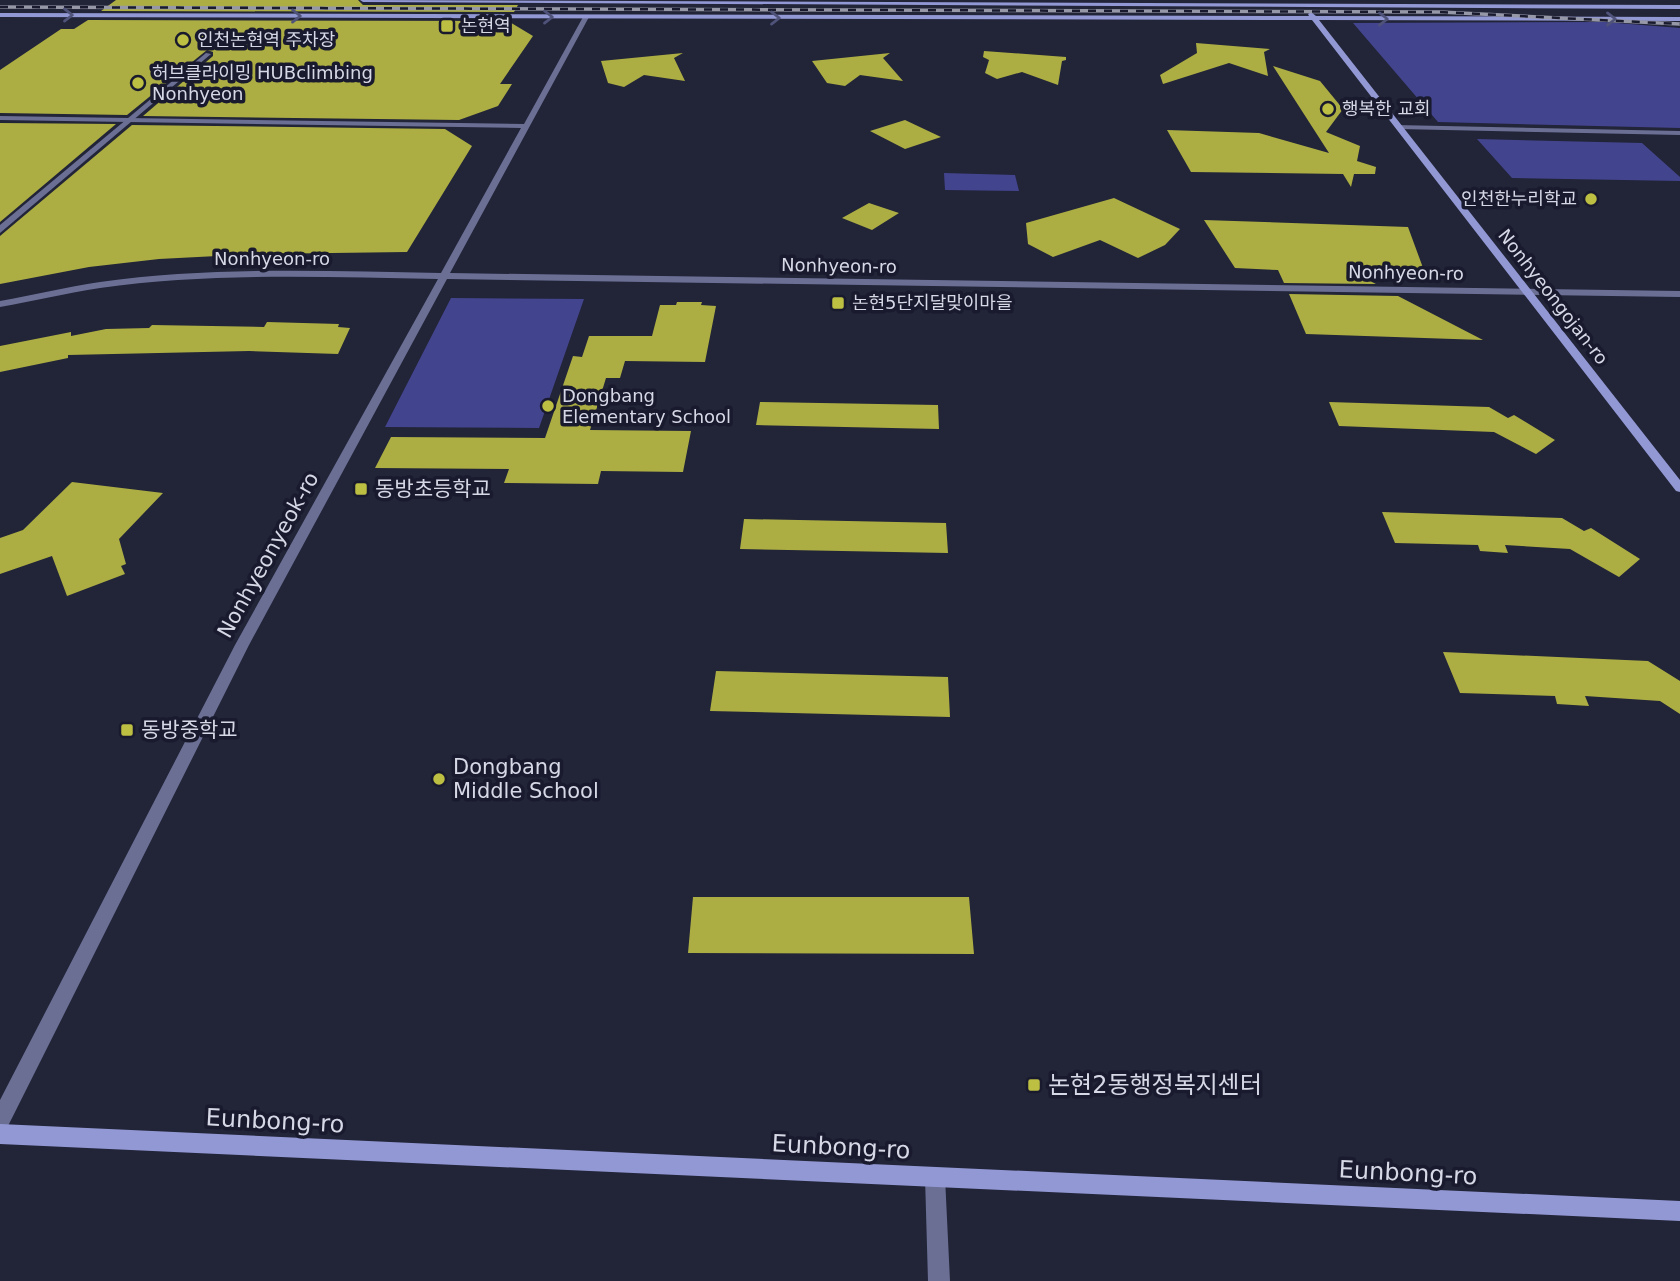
<svg xmlns="http://www.w3.org/2000/svg" width="1680" height="1281" font-family="'DejaVu Sans','Noto Sans KR',sans-serif">
  <style>
    .green { fill: #43448e }
    .building { fill: #acae43 }
    .lines { fill: none; stroke-linecap: round; stroke-linejoin: round }
    .pedestrian { fill: #6b6f94; fill-rule: evenodd }
    .minor { fill: #6b6f94; fill-rule: evenodd }
    .secondary { fill: #9298d4; fill-rule: evenodd }
    .rail-casing { stroke: #9698a8; stroke-width: 3.5 }
    .rail { stroke: #191a2e; stroke-width: 2.5; stroke-dasharray: 8; stroke-linecap: butt }
    .oneway { stroke: #4f5379 }
    .poi-dot { fill: #bdbf43; stroke: #191a2e; stroke-width: 2.5 }
    .labels { text-anchor: middle; stroke-width: 7; stroke-linejoin: round; paint-order: stroke }
    .far-poi-label { font-size: 18px; fill: #d6d8e6; stroke: #191a2e; text-anchor: start }
    .far-street-label { font-size: 18px; fill: #d6d8e6; stroke: #191a2e }
    .poi-label { font-size: 21px; fill: #d6d8e6; stroke: #191a2e; text-anchor: start }
    .street-label { font-size: 21px; fill: #d6d8e6; stroke: #191a2e }
    .near-poi-label { font-size: 24px; fill: #d6d8e6; stroke: #191a2e; text-anchor: start }
    .near-street-label { font-size: 24px; fill: #d6d8e6; stroke: #191a2e }
  </style>
  <rect width="100%" height="100%" fill="#222438"/>
  <path class="green" d="M1604 22 1680 28V128L1438 122 1353 23Z
    M1477 139 1642 143 1680 177V181L1512 178Z
    M944 173 1015 175 1019 191 945 190Z
    M451 298 584 299 539 428 385 427Z"/>
  <path class="building" d="M116 0H358L363 5H518L514 12 101 11Z
    M88 20 508 21 533 36 500 84H512L498 106 459 120 143 116 213 56V52L207 50 127 115 0 113V70L61 29H74Z
    M1196 43 1270 49 1264 52 1268 76 1229 63 1163 84 1160 75 1197 53Z
    M984 51 1066 57V60L1062 61 1058 85 1022 72 997 79 985 73 989 60 983 57Z
    M683 53 674 58 685 81 644 75 624 87 608 83 601 61Z
    M890 53 883 58 903 81 860 75 845 86 827 83 812 61Z
    M1273 66 1320 81 1343 109 1326 132 1360 146 1357 161 1376 167 1375 174H1354L1351 187 1343 174 1191 172 1167 130 1259 133 1329 153Z
    M905 120 941 137 905 149 870 131Z
    M0 123 116 124 0 222Z
    M132 125 445 129 472 146 407 252 257 254 159 259 89 267 0 284V236Z
    M1114 198 1180 229 1165 245 1138 258 1100 240 1053 257 1028 244 1026 223Z
    M869 203 899 213 872 230 842 218Z
    M1204 220 1408 227 1426 276 1354 273 1376 284 1284 283 1278 270 1235 268Z
    M1289 294 1398 296 1483 340 1306 334Z
    M677 302H702L701 305 716 306 705 362 625 361 620 378H606L590 430 691 431 683 472 601 471 598 484 504 483 509 469 375 468 391 437 545 438 573 356 582 357 589 336H652L660 305H676Z
    M267 322 339 324 338 327 350 328 338 354 249 351 68 355V358L0 372V346L71 332V336L106 329 149 328 152 325 264 327Z
    M760 402 938 405 939 429 756 425Z
    M1329 402 1489 407 1508 418 1514 415 1555 440 1536 454 1494 432 1339 426Z
    M72 482 163 493 119 539 126 564 121 566 125 574 67 596 52 556 0 574V538L23 530Z
    M1382 512 1562 518 1584 531 1591 528 1640 559 1619 577 1570 549 1505 545 1508 553 1480 551 1478 545 1395 543Z
    M744 519 946 523 948 553 740 549Z
    M1443 652 1648 661 1680 681V714L1660 701 1585 696 1589 706 1557 704 1555 696 1460 693Z
    M716 671 948 677 950 717 710 711Z
    M693 897H969L974 954 688 953Z"/>
  <g class="lines">
    <path class="pedestrian" d="M206 53 211 54 0 233V225Z"/>
    <path class="minor" d="M586 15 589 17 450 273 1680 291V297L447 279 249 645 7 1128 0 1131V1100L235 645 438 279C326 277 211 272 100 288 67 293 33 301 0 307V301C33 295 66 287 100 282 212 266 328 271 441 273L521 128 0 120V116L524 124 583 17Z
      M1396 125 1680 131V135L1399 129H1396Z
      M935 1167 942 1170 945 1177 950 1281H928L925 1177 928 1170Z"/>
    <path class="secondary" d="M360 0 1680 5V9L363 2Z
      M1311 12 1316 16 1680 17V21L1319 20 1680 480V492L1676 491 1312 20 0 17V13L1309 16 1308 14Z
      M0 1124 1680 1201V1221L0 1144Z"/>
    <defs>
      <path id="rail" d="M0 7 1440 12 1680 24"/>
    </defs>
    <use href="#rail" class="rail-casing"/>
    <use href="#rail" class="rail"/>
  </g>
  <defs><path id="oneway-chevron" d="M-2-3.5L2.5 0L-2 3.5" fill="none" stroke-width="1.6" stroke-linecap="round" stroke-linejoin="round" transform="scale(1.75)"/></defs>
  <g class="oneway">
    <use href="#oneway-chevron" transform="translate(68 15)"/>
    <use href="#oneway-chevron" transform="translate(296 16)"/>
    <use href="#oneway-chevron" transform="translate(548 17)"/>
    <use href="#oneway-chevron" transform="translate(775 18)"/>
    <use href="#oneway-chevron" transform="translate(1383 19)"/>
    <use href="#oneway-chevron" transform="translate(1611 19)"/>
  </g>
  <g class="poi-dot">
    <rect x="440" y="19" width="14" height="14" rx="3.5"/>
    <circle cx="183" cy="40" r="7"/>
    <circle cx="138" cy="83" r="7"/>
    <circle cx="1328" cy="109" r="7"/>
    <circle cx="1591" cy="199" r="7"/>
    <rect x="831" y="296" width="14" height="14" rx="3.5"/>
    <circle cx="548" cy="406" r="7"/>
    <rect x="354" y="482" width="14" height="14" rx="3.5"/>
    <rect x="120" y="723" width="14" height="14" rx="3.5"/>
    <circle cx="439" cy="779" r="7"/>
    <rect x="1027" y="1078" width="14" height="14" rx="3.5"/>
  </g>
  <g class="labels">
    <g class="far-poi-label">
      <text x="461" y="32">논현역</text>
      <text x="197" y="46">인천논현역 주차장</text>
      <text x="152" y="79">허브클라이밍 HUBclimbing<tspan x="152" dy="21">Nonhyeon</tspan></text>
      <text x="1342" y="115">행복한 교회</text>
      <text x="1577" y="205" text-anchor="end">인천한누리학교</text>
      <text x="852" y="309">논현5단지달맞이마을</text>
      <text x="562" y="402">Dongbang<tspan x="562" dy="21">Elementary School</tspan></text>
    </g>
    <g class="far-street-label">
      <text x="272" y="265">Nonhyeon-ro</text>
      <text transform="translate(839 266) rotate(1)" y="6">Nonhyeon-ro</text>
      <text transform="translate(1406 273) rotate(1)" y="6">Nonhyeon-ro</text>
      <text transform="translate(1553 297) rotate(52)" y="6">Nonhyeongojan-ro</text>
    </g>
    <g class="poi-label">
      <text x="375" y="496">동방초등학교</text>
      <text x="141" y="737">동방중학교</text>
      <text x="453" y="774">Dongbang<tspan x="453" dy="24">Middle School</tspan></text>
    </g>
    <g class="street-label">
      <text transform="translate(268 555) rotate(-61)" y="7">Nonhyeonyeok-ro</text>
    </g>
    <g class="near-poi-label">
      <text x="1048" y="1093">논현2동행정복지센터</text>
    </g>
    <g class="near-street-label">
      <text transform="translate(275 1121) rotate(3)" y="8">Eunbong-ro</text>
      <text transform="translate(841 1147) rotate(3)" y="8">Eunbong-ro</text>
      <text transform="translate(1408 1173) rotate(3)" y="8">Eunbong-ro</text>
    </g>
  </g>
</svg>
